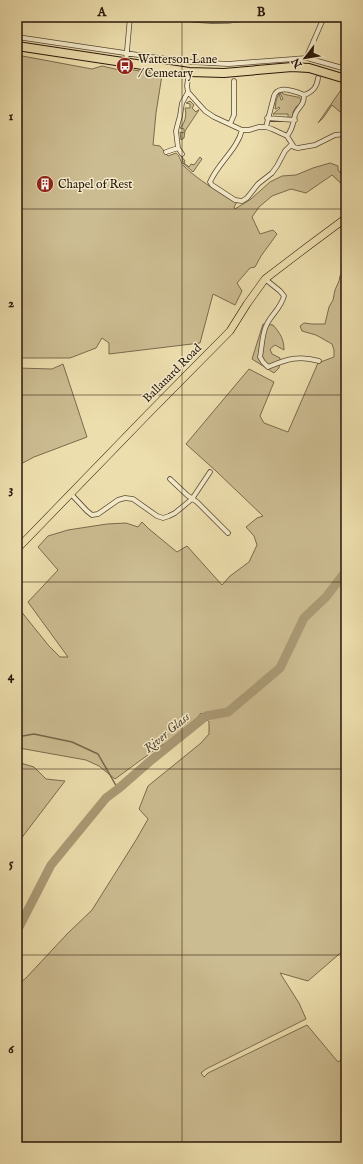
<svg xmlns="http://www.w3.org/2000/svg" width="363" height="1164" font-family="'IM FELL English',serif">
  <style>
    .green { fill: #ccbc91; stroke: #7a6a4d }
    .lines { fill: none; stroke-linecap: round; stroke-linejoin: round }
    .stream { stroke: #76664a; stroke-width: 1.5 }
    .river { stroke: #aa9a75; stroke-width: 9 }
    .street-casing { stroke: #5a4932; stroke-width: 5.5 }
    .primary-casing { stroke: #291709; stroke-width: 8 }
    .highway-casing { stroke: #291709; stroke-width: 10 }
    .street { stroke: #f3eaca; stroke-width: 4 }
    .primary { stroke: #eddead; stroke-width: 7 }
    .highway { stroke: #eddead; stroke-width: 8 }
    .grid { fill: none; stroke: #291709; stroke-width: 1; stroke-opacity: 0.55 }
    .labels { text-anchor: middle; stroke-width: 3; stroke-linejoin: round; paint-order: stroke }
    .poi-label { font-size: 12px; fill: #291709; stroke: #f3eaca; text-anchor: start }
    .street-label { font-size: 12px; fill: #291709; stroke: #f3eaca }
    .water-label { font-size: 13px; font-style: italic; fill: #5d4b34; stroke: #f3eaca }
    .neatline { fill: none; stroke: #291709; stroke-width: 1.5 }
    .grid-label { font-size: 13px; text-anchor: middle; font-weight: bold; fill: #291709 }
  </style>
  <rect width="100%" height="100%" fill="#eddead"/>
  <filter id="stains"><feTurbulence type="fractalNoise" baseFrequency=".005" numOctaves="4"/><feColorMatrix values="0 0 0 0 .2 0 0 0 0 .09 0 0 0 0 .02 0 0 0 .5 -.17"/></filter>
  <radialGradient id="worn" r=".72"><stop offset=".6" stop-color="#630" stop-opacity="0"/><stop offset="1" stop-color="#630" stop-opacity=".3"/></radialGradient>
  <path class="green" d="M17 55 92 69 102 66 124 71 134 70 162 75 156 113 153 145 160 146 168 156 176 153C181 157 180 162 184 166 195 177 208 185 220 193 226 197 230 200 237 202L234 207 235 209 251 199 270 182 282 176 296 175 313 168 330 163 338 166V170L346 180V188L332 175 306 193 291 189 272 196 259 207 252 217 260 234 273 230 277 234 261 256 255 267 250 268 237 283 242 291 235 305 213 294 200 343 109 354V343L102 338 96 348 70 358H17Z
    M345 84 346 85V117L332 105 323 118 318 123Z
    M282 92 283 94 297 97H299L301 100 300 104 296 107 293 112V116L292 117 288 118V114H273L280 108 279 107 276 109H275L276 101 279 93 281 100 283 99 280 93Z
    M190 101 194 105 192 108 196 112 198 110H199L185 131 184 138 181 140 180 132 184 133V129L180 128C185 123 187 115 185 108H190V104L186 103Z
    M182 157 185 161 184 163 189 167 191 164 194 165 200 157 202 159 193 172 183 163Z
    M346 266V951L345 949 308 981 280 973 299 1003 306 1019 206 1069 201 1073 204 1077 208 1073 307 1025 338 1062 346 1056V1147H17V985L26 978 67 934 92 910 136 840 148 819 139 809 148 786 201 743 209 734V722L201 713 198 717 166 743 156 749 115 779 99 766 86 760 19 748 17 749V610H20L49 646 60 657H68L28 602 58 570 38 547 48 536 68 530 107 524 126 523 138 527 142 522 149 529 177 552 187 546 222 585 230 576 249 562 257 545 254 536 246 527 257 518 263 516 216 471 186 444 249 369 274 382 260 416 264 423 288 432 318 363 334 357V350L332 344 316 335 302 331 300 326 304 323 312 324H325L329 307 333 300 335 290 339 281 340 276Z
    M263 324 273 325C280 333 284 339 284 350L275 345 270 349 272 354 280 358 279 368 274 373 252 359Z
    M63 364 87 437 34 457 17 466V368L52 369Z
    M17 762 34 767 46 779 65 781 17 844Z"/>
  <g class="lines">
    <path class="stream" d="M17 737 34 734 72 742 98 754 118 789"/>
    <path class="river" d="M17 931 51 865 106 798 118 789 149 762 206 716 228 712 280 668 304 618 326 597 346 571"/>
    <defs>
      <path id="street" d="M173 17C196 20 225 25 248 17
        M17 37 152 57 192 62 228 64 307 58 346 69
        M307 58V56L324 17
        M126 62 130 17
        M189 72 187 86 188 92 205 111 214 117 242 130H249L259 127H266L272 129 287 136 294 147 298 148 315 145 335 135 346 134
        M304 95C313 92 317 87 318 78
        M267 118 295 120
        M230 124 234 115V81
        M266 127 274 96C275 93 278 90 281 90 286 88 300 93 304 95 304 107 298 106 295 115 293 123 293 129 287 136
        M242 130C237 150 218 163 210 182L212 185 235 200 242 201 247 198 258 184 272 173 277 166 285 151 292 144
        M178 148 182 154
        M166 152 178 148 176 131 178 123 180 116 182 103 188 92
        M343 172 346 170
        M265 279 280 291 284 296C280 310 271 314 266 326 262 335 262 347 260 357L263 362 268 367C287 359 299 355 319 361
        M170 479 187 495 197 502 228 533
        M71 494 87 511 92 515 98 514 118 500 125 498 133 499 157 516 163 518 169 516 175 513 192 499 210 472"/>
      <path id="primary" d="M17 549 146 416 230 331 247 304 265 279 307 247 346 218"/>
      <path id="highway" d="M17 46 189 72 224 73 292 67 309 68 346 79"/>
    </defs>
    <use href="#street" class="street-casing"/>
    <use href="#primary" class="primary-casing"/>
    <use href="#highway" class="highway-casing"/>
    <use href="#street" class="street"/>
    <use href="#primary" class="primary"/>
    <use href="#highway" class="highway"/>
  </g>
  <path class="grid" d="M182 17V1147M17 209H346M17 395H346M17 582H346M17 769H346M17 955H346"/>
  <defs>
    <symbol id="bus-disc" viewBox="-11 -11 22 22"><circle r="9.5" fill="#8f2418" stroke="#f3eaca"/><path d="M-5-6H5V4H4V6H2V4H-2V6H-4V4H-5ZM-3.5-4V0h7V-4ZM-3.5 1.2v1.5H-2V1.2ZM2 1.2v1.5H3.5V1.2Z" fill="#fff"/></symbol>
    <symbol id="building-disc" viewBox="-11 -11 22 22"><circle r="9.5" fill="#8f2418" stroke="#f3eaca"/><path d="M-4-6H4V6H1V3H-1V6H-4ZM-2.5-4.3h1.7v1.8h-1.7ZM.8-4.3h1.7v1.8H.8ZM-2.5-1h1.7V.8h-1.7ZM.8-1h1.7V.8H.8Z" fill="#fff"/></symbol>
  </defs>
  <g fill-rule="evenodd">
    <use href="#bus-disc" x="115" y="56" width="20" height="20"/>
    <use href="#building-disc" x="35" y="174" width="20" height="20"/>
  </g>
  <g class="labels">
    <g class="poi-label">
      <text x="138" y="63">Watterson Lane<tspan x="138" dy="14">/ Cemetary</tspan></text>
      <text x="58" y="188">Chapel of Rest</text>
    </g>
    <g class="street-label">
      <text transform="translate(172 373) rotate(-45)" y="4">Ballanard Road</text>
    </g>
    <g class="water-label">
      <text transform="translate(166 732) rotate(-40)" y="5">River Glass</text>
    </g>
  </g>
  <rect width="363" height="1164" fill="none" stroke="#eddead" stroke-width="44"/>
  <g transform="translate(305 58) rotate(239)" stroke="#f3eaca" stroke-width="3" paint-order="stroke">
  <path d="M0-3L7 15L0 10L-7 15Z" fill="#291709"/>
  <text y="-6" font-size="11" font-weight="bold" text-anchor="middle" fill="#291709">N</text>
  </g>
  <rect x="22" y="22" width="319" height="1120" class="neatline"/>
  <g class="grid-label">
    <text x="102" y="16">A</text>
    <text x="261" y="16">B</text>
    <text x="11" y="120">1</text>
    <text x="11" y="307">2</text>
    <text x="11" y="493">3</text>
    <text x="11" y="680">4</text>
    <text x="11" y="867">5</text>
    <text x="11" y="1053">6</text>
  </g>
  <rect width="100%" height="100%" filter="url(#stains)"/>
  <rect width="100%" height="100%" fill="url(#worn)"/>
</svg>
